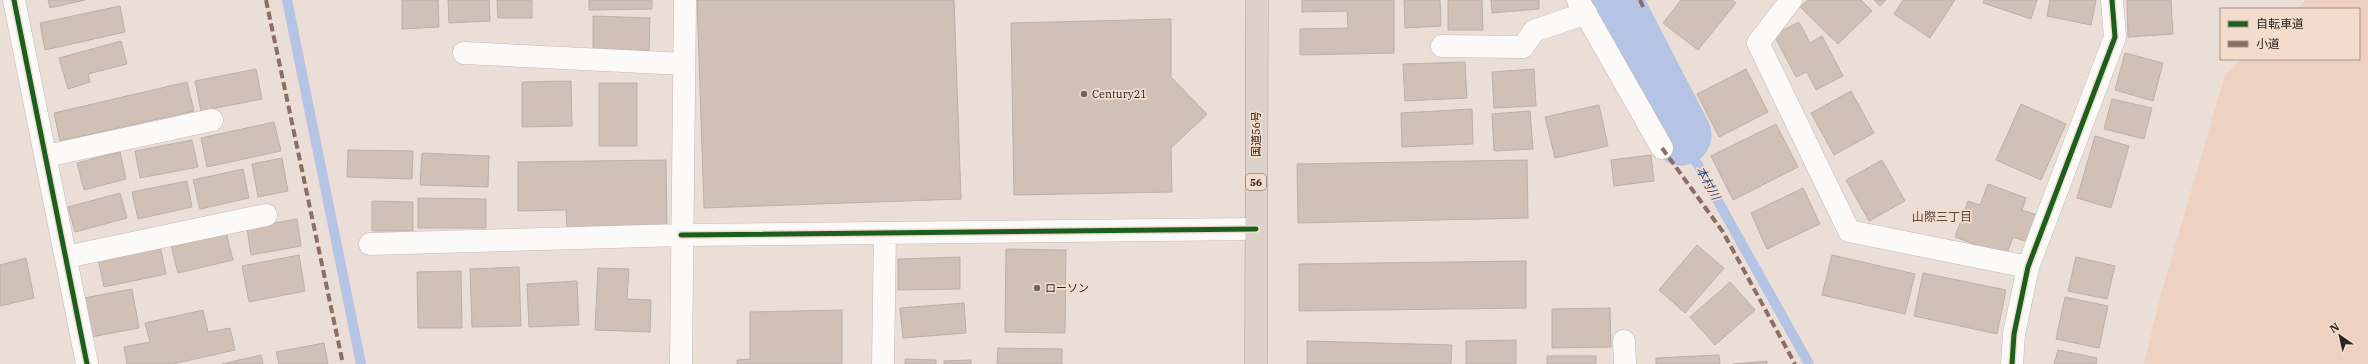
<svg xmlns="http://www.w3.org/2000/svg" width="2368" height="364" font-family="'IBM Plex Serif','Noto Sans JP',serif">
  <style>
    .green { fill: #eed1c0 }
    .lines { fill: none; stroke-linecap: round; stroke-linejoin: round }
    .stream { stroke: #b5c4e5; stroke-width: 10 }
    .river { stroke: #b5c4e5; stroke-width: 61 }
    .building { fill: #d0c0b6; stroke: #bbb0ab }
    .minor-casing { stroke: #c5bab4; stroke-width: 23 }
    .highway-casing { stroke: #ab9b92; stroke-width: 23 }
    .minor { stroke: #fcfaf9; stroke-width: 22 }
    .highway { stroke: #ddd2cb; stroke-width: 22 }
    .quiet { stroke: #8d6e63; stroke-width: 4; stroke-dasharray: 8 4; stroke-linecap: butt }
    .cycleway-casing { stroke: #f4dccd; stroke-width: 8 }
    .cycleway { stroke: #1b5e20; stroke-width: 5 }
    .poi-dot { fill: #6f645e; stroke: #f4dccd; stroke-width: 1.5 }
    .labels { text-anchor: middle; stroke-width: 3.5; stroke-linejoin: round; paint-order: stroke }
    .shield { fill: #f4dccd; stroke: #685a52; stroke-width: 1 }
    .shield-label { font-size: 10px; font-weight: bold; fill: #2c231e }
    .poi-label { font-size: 11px; fill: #2c231e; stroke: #f4dccd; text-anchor: start }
    .street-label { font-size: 11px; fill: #2c231e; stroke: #f4dccd }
    .water-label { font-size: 12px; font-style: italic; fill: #284683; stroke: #f4dccd }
    .neighbourhood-label { font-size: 12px; fill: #5c483c; stroke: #f4dccd }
  </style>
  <rect width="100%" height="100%" fill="#ebded6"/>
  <path class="green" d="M2306 0H2368V364H2144L2161 294 2225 75 2242 59H2359V9H2296Z"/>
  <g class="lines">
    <path class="stream" d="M287 0 361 364
      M1681 135 1809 364"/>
    <path class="river" d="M1611 0 1681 135"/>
  </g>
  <path class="building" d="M48 0H85L50 8Z
    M402 0H438L439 27 402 29Z
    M448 0H489L490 21 449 23Z
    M497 0H532V18H498Z
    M589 0H652V9L589 10Z
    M697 0H954L961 199 704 208Z
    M1302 0H1394V53L1300 55V29L1348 28 1347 11 1302 12Z
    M1404 0H1440L1441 26 1405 28Z
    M1448 0H1482L1483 30H1448Z
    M1491 0H1539V9L1492 13Z
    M1681 0H1732L1736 3 1698 50 1663 23Z
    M1808 0H1861L1872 11 1838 44 1800 7Z
    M1874 0H1886L1880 6Z
    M1903 0H1955L1930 38 1894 14Z
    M1984 0H2037L2031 19 1983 3Z
    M2050 0H2096L2091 25 2047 16Z
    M2127 0H2171L2173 34 2128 37Z
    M120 6 125 32 45 50 40 23Z
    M593 16 650 18 649 51 593 50Z
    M1171 19V77L1207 114 1171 148 1172 192 1014 195 1011 23Z
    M1799 22 1810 43 1822 36 1843 76 1816 90 1807 72 1796 77 1774 35Z
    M121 41 127 64 88 74 90 82 68 89 59 58Z
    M2125 53 2163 63 2153 101 2115 90Z
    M1465 62 1467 98 1405 101 1403 64Z
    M256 69 262 99 201 111 195 81Z
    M1534 69 1536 106 1494 108 1492 72Z
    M1746 69 1768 112 1719 137 1697 94Z
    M571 81 572 126 522 127V82Z
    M187 82 194 111 60 141 54 113Z
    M599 83H637V146H599Z
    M1851 91 1874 133 1834 155 1811 113Z
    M2112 99 2152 108 2144 139 2104 129Z
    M2021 104 2066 124 2041 180 1996 160Z
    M1599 105 1608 146 1555 158 1545 117Z
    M1472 109 1473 144 1402 147 1401 113Z
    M1530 111 1533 149 1494 151 1492 114Z
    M274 122 281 151 207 167 201 138Z
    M1776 124 1798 167 1733 200 1711 156Z
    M2095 136 2129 146 2111 208 2077 198Z
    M192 140 198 167 140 178 135 151Z
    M348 150 413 151 412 179 347 177Z
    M120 152 126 179 84 190 77 163Z
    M422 153 489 156 488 187 420 185Z
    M1651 155 1654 181 1614 186 1611 160Z
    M282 158 288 191 258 197 252 164Z
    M666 160 667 226 567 228 566 210 518 211V162Z
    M1527 160 1528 218 1298 223 1297 164Z
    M1882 160 1905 201 1869 221 1846 180Z
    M243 169 249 198 200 209 193 180Z
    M187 181 192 207 138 219 132 192Z
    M1988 184 2026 198 2022 210 2037 215 2027 242 2013 237 2006 256 1955 237 1968 201 1980 205Z
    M1803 188 1820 224 1767 249 1751 213Z
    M120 193 127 218 75 232 68 207Z
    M418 198 486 199V228H418Z
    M372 201 413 202V231H372Z
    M297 219 301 246 251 255 247 228Z
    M226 232 233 260 178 273 171 245Z
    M1697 245 1724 268 1685 313 1659 290Z
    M160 246 166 274 104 287 98 259Z
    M1006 249 1066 250 1065 333 1005 332Z
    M299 255 305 291 249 302 242 266Z
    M1832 255 1915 274 1905 314 1822 295Z
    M960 257V289L898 290V259Z
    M2076 257 2115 266 2107 299 2068 291Z
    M26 258 34 298 0 306V265Z
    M1526 261V308L1299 311V264Z
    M519 267 521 326 472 327 470 269Z
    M598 268 629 269 627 299 651 300 650 332 595 330Z
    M461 271 462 328H418L417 272Z
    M1923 273 2006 290 1997 334 1914 316Z
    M577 281 579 325 529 327 527 284Z
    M1730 282 1755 310 1715 345 1690 317Z
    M132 289 139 328 91 337 84 298Z
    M2065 297 2108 306 2099 348 2056 339Z
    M964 303 966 333 903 338 900 308Z
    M1610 308 1611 347 1552 348V309Z
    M203 310 208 332 230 328 235 350 173 364H127L124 347 150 342 145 323Z
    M842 310V364H737V360L750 359V312Z
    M1516 340V364H1466V341Z
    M1307 341 1452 345 1451 364H1307Z
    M324 343 328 364H279L276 352Z
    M998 348 1062 349V364H997Z
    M2058 350 2097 358 2096 364H2054Z
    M261 355 263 364H222Z
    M1719 355 1720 364H1656V358Z
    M1547 356H1596V364H1547Z
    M905 359 936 360V364H905Z
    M971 360V364H944V361Z
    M1767 361V364H1733Z"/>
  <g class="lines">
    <defs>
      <path id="minor" d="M14 0 87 364
        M1578 0 1662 148
        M1791 0 1758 43 1849 231 2028 267
        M1442 46 1523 47 1534 31 1586 13
        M464 53 684 64
        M46 156 212 120
        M370 244 681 235 1256 229
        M66 257 266 215
        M1624 341 1625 364
        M681 364 685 0
        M883 364 885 233
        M2012 364 2014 334 2028 267 2115 37 2112 0"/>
      <path id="highway" d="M1256 364 1257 0"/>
    </defs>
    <use href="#minor" class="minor-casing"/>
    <use href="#highway" class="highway-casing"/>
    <use href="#minor" class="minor"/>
    <use href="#highway" class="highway"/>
    <path class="quiet" d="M266 0 343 364
      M1640 0 1643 7
      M1662 148 1723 232 1795 364"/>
    <defs>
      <path id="cycleway" d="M14 0 87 364
        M681 235 1256 229
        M2012 364 2014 334 2028 267 2115 37 2112 0"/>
    </defs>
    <use href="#cycleway" class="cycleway-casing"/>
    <use href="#cycleway" class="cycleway"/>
  </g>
  <g class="poi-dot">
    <circle cx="1084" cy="94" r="4"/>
    <circle cx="1037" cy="288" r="4"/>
  </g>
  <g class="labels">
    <rect class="shield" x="1246" y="174" width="20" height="16" rx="3"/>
    <g class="shield-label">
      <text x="1256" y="186">56</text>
    </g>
    <g class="poi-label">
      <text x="1092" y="98">Century21</text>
      <text x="1045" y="292">ローソン</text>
    </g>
    <g class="street-label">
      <text transform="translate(1256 134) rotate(-90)" y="4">国道56号</text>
    </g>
    <g class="water-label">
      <text transform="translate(1708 183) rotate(61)" y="4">本村川</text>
    </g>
    <g class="neighbourhood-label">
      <text x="1942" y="221">山際三丁目</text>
    </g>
  </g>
  <rect x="2220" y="8" width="140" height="52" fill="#f4dccd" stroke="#a49287"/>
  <rect x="2228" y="21" width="20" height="6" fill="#1b5e20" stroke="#a49287"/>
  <text x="2256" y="28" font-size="12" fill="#2c231e">自転車道</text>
  <rect x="2228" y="41" width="20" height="6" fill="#8d6e63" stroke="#a49287"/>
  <text x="2256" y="48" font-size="12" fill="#2c231e">小道</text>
  <g transform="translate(2340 336) rotate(326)" stroke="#f4dccd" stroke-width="3" paint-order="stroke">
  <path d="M0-3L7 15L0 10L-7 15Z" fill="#2c231e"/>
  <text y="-6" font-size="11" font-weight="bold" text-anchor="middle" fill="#2c231e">N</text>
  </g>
</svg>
